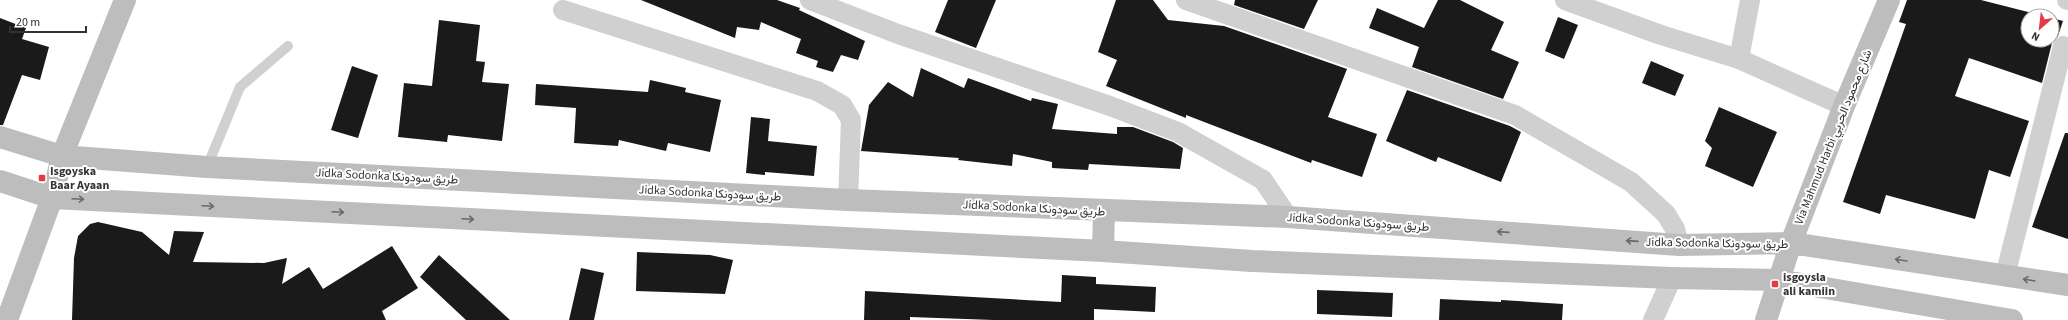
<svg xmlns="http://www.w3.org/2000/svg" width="2068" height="320" font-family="'Source Sans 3',Vazirmatn,sans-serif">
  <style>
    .building { fill: #1a1a1a }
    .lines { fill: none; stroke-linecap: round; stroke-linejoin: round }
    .lane { stroke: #d0d0d0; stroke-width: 10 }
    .street { stroke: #d0d0d0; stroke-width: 20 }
    .secondary { stroke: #bdbdbd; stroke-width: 22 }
    .oneway { stroke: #6a6a6a }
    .poi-dot { fill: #e63946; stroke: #fff; stroke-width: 1.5 }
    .labels { text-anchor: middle; stroke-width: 4; stroke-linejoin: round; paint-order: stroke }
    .street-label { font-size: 12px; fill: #333; stroke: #fff }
    .poi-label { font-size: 12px; font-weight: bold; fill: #333; stroke: #fff; text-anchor: start }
  </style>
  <rect width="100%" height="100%" fill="#fff"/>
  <path class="building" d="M641 0H777L800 8 799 10 865 41 858 60 841 55 833 72 816 67 818 61 796 53 801 39 761 22 759 30 737 27 735 38Z
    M948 0H996L976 48 935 32Z
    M1116 0H1153L1168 20 1224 26 1347 69 1328 117 1377 134 1362 177 1312 160 1311 163 1186 115V118L1106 86 1117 60 1098 52Z
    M1235 0H1318L1304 29 1234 5Z
    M1438 0H1460L1504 22 1491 50 1519 62 1503 99 1412 67 1419 47 1369 28 1377 8 1424 28Z
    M1907 0H1981L2044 16H2028V40H2052V18L2063 21 2058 36 2052 43 2042 83 1969 58 1955 96 2029 121 2010 177 1989 170 1975 219 1886 195 1880 214 1843 202 1906 24 1899 22Z
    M1558 17 1578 25 1564 59 1545 51Z
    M0 18 26 28 22 39 49 47 40 80 22 75 3 125H0Z
    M439 20 480 25 476 61 485 62 482 82 509 84 502 141 448 135 447 142 398 137 404 83 432 86Z
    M1651 61 1684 75 1675 96 1642 83Z
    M352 66 378 75 358 138 331 130Z
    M921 68 964 88 968 78 1031 101 1032 98 1058 104 1052 129 1117 134V127H1133L1173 142 1183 148 1180 169 1089 164 1088 170 1052 168V162L1013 154 1012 166 958 160 959 158 861 151 869 105 888 82 913 97Z
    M650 80 686 88 685 92 721 100 710 152 668 143 666 151 619 140 618 146 574 143 576 108 535 105 536 84 648 92Z
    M1407 90 1510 126 1521 132 1501 182 1438 157 1436 162 1386 141Z
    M1719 107 1777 132 1753 187 1705 166 1712 148 1705 141Z
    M751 117 770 119 768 141 817 146 814 176 765 172V175L746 173Z
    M2065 133H2068V239L2032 227Z
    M98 222 142 232 169 255 174 231 204 232 193 262 264 263 287 258 282 284 309 267 323 289 392 246 418 288 382 311 386 320H72L74 258 78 236 90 224Z
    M637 252 710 255 733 260 725 294 636 291Z
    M439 255 510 320H466L420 277Z
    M581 268 604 273 594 320H569Z
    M1062 275 1096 277V284L1156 287 1155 312 1094 309V320H993L910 317V320H864L865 291 1061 302Z
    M1317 290 1393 293 1392 317 1317 314Z
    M1440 299 1501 302V300L1563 304 1562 320H1439Z"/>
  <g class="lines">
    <path class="lane" d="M207 167 240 87 288 46"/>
    <path class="street" d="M810 0 898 34 1110 106 1178 132 1263 180 1288 217
      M1186 0 1515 115 1631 182 1666 214 1675 229 1679 245
      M1565 0 1661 35 1739 59 1844 106
      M2067 0H2068
      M563 10 817 91 842 105 851 120 848 200
      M1739 59 1750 0
      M2005 276 2063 46
      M1653 320 1672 278"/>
    <path class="secondary" d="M0 137 62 156 207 167 848 200 1288 217 1679 245 1791 243 2068 285
      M0 181 52 198 1103 251 1252 261 1672 278 1779 280 2012 320
      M1103 251 1104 211
      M7 320 52 198 62 156 125 0
      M1766 320 1791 243 1844 106 1889 0"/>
  </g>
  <defs><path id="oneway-shaft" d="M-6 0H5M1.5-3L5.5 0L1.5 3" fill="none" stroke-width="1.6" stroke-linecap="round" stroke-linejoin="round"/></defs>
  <g class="oneway">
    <use href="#oneway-shaft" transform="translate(78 199) rotate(3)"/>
    <use href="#oneway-shaft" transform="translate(208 206) rotate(3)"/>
    <use href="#oneway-shaft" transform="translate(338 212) rotate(3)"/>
    <use href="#oneway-shaft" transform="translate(468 219) rotate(3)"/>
    <use href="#oneway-shaft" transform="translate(1503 232) rotate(-176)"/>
    <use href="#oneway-shaft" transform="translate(1632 241) rotate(-176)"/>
    <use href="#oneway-shaft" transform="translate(1901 260) rotate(-171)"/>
    <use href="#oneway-shaft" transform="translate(2029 280) rotate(-171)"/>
  </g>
  <g class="poi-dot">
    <rect x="38" y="174" width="8" height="8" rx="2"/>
    <rect x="1771" y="280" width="8" height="8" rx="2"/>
  </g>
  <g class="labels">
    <g class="street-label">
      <text transform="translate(1833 137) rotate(-68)" y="4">Via Mahmud Harbi شارع محمود الحربي</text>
      <text transform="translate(387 176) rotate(3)" y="4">Jidka Sodonka طريق سودونكا</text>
      <text transform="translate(710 193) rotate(3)" y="4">Jidka Sodonka طريق سودونكا</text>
      <text transform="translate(1034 208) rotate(3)" y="4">Jidka Sodonka طريق سودونكا</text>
      <text transform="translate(1358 222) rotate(4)" y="4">Jidka Sodonka طريق سودونكا</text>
      <text transform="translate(1717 243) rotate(1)" y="4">Jidka Sodonka طريق سودونكا</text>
    </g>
    <g class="poi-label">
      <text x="50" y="175">Isgoyska<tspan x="50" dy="14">Baar Ayaan</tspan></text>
      <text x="1783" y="281">isgoysla<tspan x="1783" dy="14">ali kamiin</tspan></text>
    </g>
  </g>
  <g transform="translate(2040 28) rotate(208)"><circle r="19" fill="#ffffff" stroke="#adadad"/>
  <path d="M0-3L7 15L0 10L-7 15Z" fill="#e63946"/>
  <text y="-6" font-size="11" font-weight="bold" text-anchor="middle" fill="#333333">N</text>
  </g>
  <path d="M10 26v6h76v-6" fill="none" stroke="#333333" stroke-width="2"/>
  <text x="16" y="26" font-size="12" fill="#333333" stroke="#ffffff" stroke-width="3" paint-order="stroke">20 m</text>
</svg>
